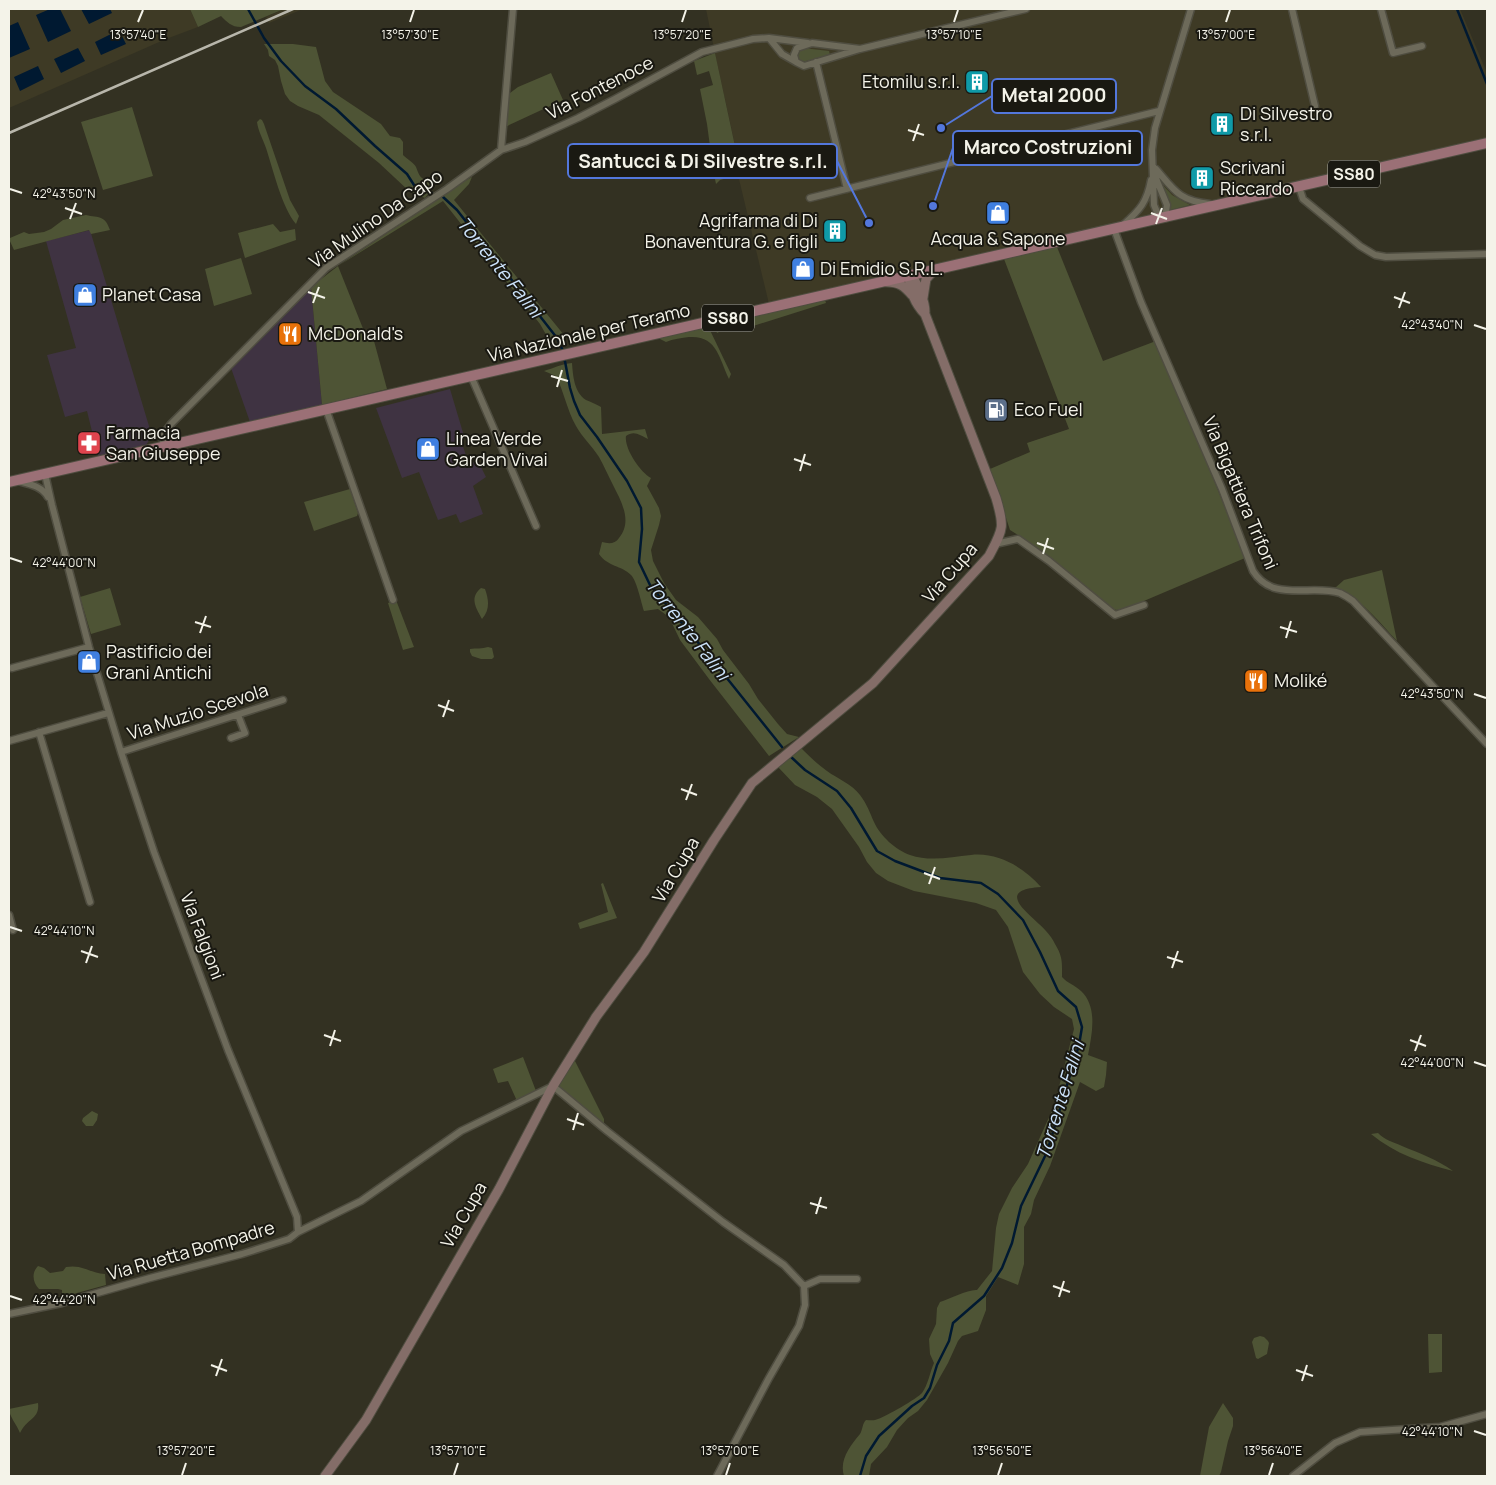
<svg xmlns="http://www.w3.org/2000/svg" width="1496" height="1485" font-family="Manrope,sans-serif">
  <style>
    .commercial { fill: #3f3342 }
    .built { fill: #3e3a25 }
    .green { fill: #4e5435 }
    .water { fill: #001931 }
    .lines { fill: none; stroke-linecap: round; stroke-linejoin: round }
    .stream { stroke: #001931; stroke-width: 2.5 }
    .street-casing { stroke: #4f4d40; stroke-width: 9 }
    .secondary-casing { stroke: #4f4d40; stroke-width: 11 }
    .primary-casing { stroke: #4f4d40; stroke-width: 12 }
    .street { stroke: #6d6a5a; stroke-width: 6 }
    .secondary { stroke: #846d68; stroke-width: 9 }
    .primary { stroke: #9b7076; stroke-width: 10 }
    .rail { stroke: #b8b6ab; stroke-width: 2.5 }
    .ticks { fill: none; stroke: #f4f3e9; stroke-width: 2 }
    .labels { text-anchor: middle; stroke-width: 4; stroke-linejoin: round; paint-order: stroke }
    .shield { fill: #1a1912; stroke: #b3b2a8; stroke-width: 1 }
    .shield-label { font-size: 16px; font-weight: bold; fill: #f4f3e9 }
    .poi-label { font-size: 18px; fill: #f4f3e9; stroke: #1a1912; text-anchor: start }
    .street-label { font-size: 18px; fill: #f4f3e9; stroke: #1a1912 }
    .water-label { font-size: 19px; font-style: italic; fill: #cce3fb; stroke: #1a1912 }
    .ticks-label { font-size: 12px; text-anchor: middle; fill: #f4f3e9; stroke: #1a1912; stroke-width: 4; stroke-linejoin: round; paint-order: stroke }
    .leader { fill: none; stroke: #5377dc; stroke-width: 2 }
    .callout-dot { fill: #5377dc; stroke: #1a1912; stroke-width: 2 }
    .callout { fill: #1a1912; stroke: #5377dc; stroke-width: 2 }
    .callout-label { font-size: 19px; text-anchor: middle; font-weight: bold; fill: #f4f3e9 }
  </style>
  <rect width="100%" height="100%" fill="#333122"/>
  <path class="commercial" d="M90 230 152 436 146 445 98 456 87 411 65 417 47 355 76 348 46 241Z
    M311 287 322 405 250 422 231 368Z
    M450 389 464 436 460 438 468 461 479 463 486 477 473 486 483 514 460 523 456 514 438 520 419 472 402 478 376 408Z"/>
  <path class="built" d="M9 9H190L198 27 166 39 9 108Z
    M284 9H303L269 23 266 17Z
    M706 9H1460L1487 73V140L769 304 738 175 741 173 717 63Z"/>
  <path class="green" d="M190 9H284L241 27C231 27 227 22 221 16L198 27Z
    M264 44H293L316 47 325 81 333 92 381 124 390 136 400 138 403 142V155C407 159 414 163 416 167 419 175 420 179 430 182L429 193 425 198 409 191 379 163 319 115 298 106 290 101 285 94 281 81 278 66 275 60 269 56 268 50Z
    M803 48 829 51 830 55 802 62C798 59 797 56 798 51Z
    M715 53 741 174 720 180 716 184 713 169 707 124 700 89 713 85 709 71 697 75 694 61Z
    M551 73 563 100 505 127 510 93 518 87Z
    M132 107 153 176 103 190 81 122Z
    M260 119 262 120 264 124 290 200 299 216 296 224C282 208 273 169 266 148 263 139 258 131 257 122Z
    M472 177 469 184 454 200 564 335 548 338 540 324 443 201 338 266 364 331 371 330 387 389 322 405 311 287 338 266 463 182Z
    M1161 183 1172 195 1190 205 1170 210 1167 198Z
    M86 215C99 218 105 215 110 230L91 234 89 230 14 250 9 239V237L10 238 24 232 29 234 44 232 51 229 63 220Z
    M273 224 280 232 295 229 296 240 245 258 238 233Z
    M1057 247 1103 361 1156 341 1188 415 1245 558 1125 609 1116 610 1112 608 1032 544 1010 530 990 469 1030 452 1027 443 1069 429 1004 259Z
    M241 258 252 294 214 306 205 269Z
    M825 300 826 303 750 327 725 329 717 333 714 325Z
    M708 326 731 374 729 379C719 358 717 335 689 337 682 338 673 339 666 342L658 338Z
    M572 363C573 376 574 392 586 400 591 402 596 404 601 407L602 434 645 429 648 439C640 435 634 430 626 436 624 448 640 472 651 478L647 486 659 508 661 516 659 525 651 550 653 561 664 583 676 600 698 617 717 639 723 650 749 684 758 699 778 724 787 734 799 737 769 756 709 679 680 640 669 617 658 609 644 611C641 602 637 581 631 575 621 565 608 567 599 554L602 542C609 544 615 544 619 538 633 521 621 501 613 485 608 475 604 466 599 457 592 446 582 437 576 426 567 410 564 392 556 376L544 371C554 368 561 364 572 363Z
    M350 489 358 513 357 516 314 531 304 502Z
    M1382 570 1397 641C1379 622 1360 597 1335 588L1344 580Z
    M110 588 121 625 91 634 80 597Z
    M481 588 485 589C489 600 490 610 482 619 476 608 469 598 481 588Z
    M396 600 414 647 403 650 388 603Z
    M488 647 492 648 494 657 492 659H481L472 656 470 652V649C476 648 482 649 488 647Z
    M801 748C809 756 817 764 827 771 838 779 852 784 860 795 867 804 870 813 874 822 880 836 896 850 910 855 930 862 951 857 971 855 998 852 1023 867 1041 887 991 890 1033 916 1046 931 1050 935 1053 940 1055 944 1063 957 1062 963 1062 977 1067 983 1075 985 1081 991 1098 1007 1092 1034 1088 1055L1107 1062 1106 1075 1104 1087 1096 1091 1080 1082 1050 1166 1034 1200 1031 1214 1024 1227V1264L1018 1285 998 1277 986 1296V1310L978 1331 962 1336 958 1341 948 1363 927 1400 918 1411 908 1418 897 1430 887 1447 871 1464 869 1476H844C839 1460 850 1446 860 1434 863 1429 862 1424 866 1420 870 1420 874 1421 878 1419 885 1417 918 1398 922 1393 928 1385 930 1372 934 1363L930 1354 929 1339 936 1324 937 1308 940 1302C949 1299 969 1289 977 1290L992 1271 996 1228 999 1214 1012 1188 1028 1164 1054 1106 1074 1029 1072 1019 1054 1007 1040 994 1023 972 1008 927 996 910 976 903 914 891 888 881 876 873 867 862 859 847 832 809 817 797 795 785 778 767Z
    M603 883 617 918 580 929 578 923 608 912 601 884Z
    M523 1057 536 1091 517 1101 508 1081 498 1083 493 1069Z
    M574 1059 604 1119V1124L557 1087Z
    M92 1111 98 1114 97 1120 93 1126H86L82 1121 83 1118Z
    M1378 1133C1385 1140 1393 1142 1402 1146 1419 1153 1438 1160 1453 1171 1423 1163 1395 1154 1371 1134Z
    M38 1266 44 1268 50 1273 63 1271 66 1267C83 1264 89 1273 105 1274L106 1285 55 1299 62 1295V1290L58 1289H39C33 1283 31 1273 38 1266Z
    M1428 1334H1442V1372L1429 1373Z
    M1260 1336 1264 1337 1268 1341 1269 1343 1267 1354 1258 1359 1256 1358 1252 1342 1254 1338Z
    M38 1403C40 1419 27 1418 20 1433 17 1425 9 1416 9 1409Z
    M1223 1403 1233 1418V1426L1228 1441 1221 1472 1219 1476H1200L1209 1427Z"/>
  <path class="water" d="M50 9H60L71 31 48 42 36 15Z
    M81 9H110L112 13 89 24Z
    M18 22 30 49 9 58V26Z
    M119 30 126 44 101 55 95 42Z
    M78 48 85 61 61 73 54 59Z
    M38 66 44 79 20 91 14 77Z"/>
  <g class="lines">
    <path class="stream" d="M248 9 264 38 281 61 305 86 336 109 375 146 407 174 414 185 432 193
      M1457 9 1487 84
      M443 197 457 210 557 338 563 351
      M564 356 570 388 574 401 580 415 597 437 627 481 641 508 642 529 639 562 650 585 706 652 782 747
      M790 756 805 770 837 791 851 808 877 851 895 861 940 878 981 883 998 894 1023 920 1040 952 1058 991 1076 1007 1082 1027 1079 1045 1047 1152 1021 1206 1012 1243 1002 1268 984 1296 953 1323 949 1341 937 1365 930 1388 924 1398 912 1406 879 1436 866 1456 860 1476"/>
    <defs>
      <path id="street" d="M1292 9 1315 106
        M1381 9 1393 53 1422 46
        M860 49 812 43 797 48 794 55 796 62 804 66 860 49 1026 9
        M796 62 782 54 769 38 808 43
        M816 62 847 189
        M501 150 513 9
        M1153 166 1157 181 1167 205 1165 218 1157 212 1154 205 1152 150 1155 128 1191 9
        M1156 169C1174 190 1179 201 1210 204
        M1299 187 1303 199 1360 246 1375 255 1386 257 1487 254
        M810 198 1159 111
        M1123 225C1140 210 1147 202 1151 180
        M1114 229 1141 302 1222 489 1253 571C1273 603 1311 584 1340 593 1344 595 1349 598 1353 601L1487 744
        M471 376 536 526
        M326 409 393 600
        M164 447C161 436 165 432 171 424L326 268 447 189 501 150 525 142 578 118 615 99 702 52 753 39 769 38
        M45 474 52 505 89 647 121 752 154 852 228 1050 297 1217 298 1232
        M18 481C29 484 42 486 48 497
        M995 544 1018 539 1049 561 1115 615 1144 605
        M12 668 89 647
        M39 732 90 902
        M231 738 245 733 238 715
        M9 741 108 713
        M121 752 283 700
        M9 915 13 930
        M804 1286 820 1279H857
        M9 1314 62 1303 150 1278 242 1254 289 1239 298 1232 361 1201 461 1131 553 1086 607 1131 723 1222 784 1265 804 1286 805 1305 799 1326 769 1378 717 1476
        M1293 1476 1335 1443 1360 1432 1440 1427 1487 1414"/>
      <path id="secondary" d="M910 276C918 281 925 303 925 312
        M887 282C899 282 904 286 912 295
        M923 298 926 279 934 270
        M325 1476 366 1420 499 1189 553 1086 596 1017 644 952 714 840 752 783 873 683 989 556C1003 529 1005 528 996 498L925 314C916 305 908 289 910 276"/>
      <path id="primary" d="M9 482 1487 143"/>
    </defs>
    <use href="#street" class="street-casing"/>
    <use href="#secondary" class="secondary-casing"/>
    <use href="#primary" class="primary-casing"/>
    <use href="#street" class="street"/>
    <use href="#secondary" class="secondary"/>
    <use href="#primary" class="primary"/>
    <path class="rail" d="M9 133 293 9"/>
  </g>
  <path class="ticks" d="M138 22 143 10M410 22 414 10M682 22 686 10M954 22 958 10M1226 22 1230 10M908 130 924 135M913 141 919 124M10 189 22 193M65 208 82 214M1151 213 1167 219M70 219 76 203M1156 224 1162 208M308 292 325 298M1394 297 1410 303M313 303 319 287M1399 308 1405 292M1474 325 1486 329M551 376 568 381M557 387 562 370M794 459 811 465M800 471 805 454M1037 543 1054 549M1043 554 1048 538M10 558 22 562M195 622 211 627M1280 627 1297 632M200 633 206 616M1286 638 1291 621M1474 694 1486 698M438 705 454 711M443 717 449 700M681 789 697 795M686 800 692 784M924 873 940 879M929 884 935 867M10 927 22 931M81 951 98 957M1167 957 1183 962M86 963 92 946M1172 968 1178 951M324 1035 341 1041M1410 1040 1426 1046M330 1046 335 1030M1415 1051 1421 1035M1474 1062 1486 1066M567 1119 584 1125M573 1130 578 1113M810 1203 827 1208M816 1214 821 1197M1053 1286 1070 1292M10 1296 22 1300M1059 1297 1064 1281M211 1365 227 1371M1296 1370 1313 1376M216 1376 222 1359M1302 1381 1307 1365M1474 1431 1486 1435M182 1475 186 1463M454 1475 458 1463M726 1475 730 1463M998 1475 1002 1463M1269 1475 1273 1463"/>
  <defs>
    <symbol id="building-square" viewBox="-11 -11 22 22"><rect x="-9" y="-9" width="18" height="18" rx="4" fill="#0f9aa8" stroke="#1a1912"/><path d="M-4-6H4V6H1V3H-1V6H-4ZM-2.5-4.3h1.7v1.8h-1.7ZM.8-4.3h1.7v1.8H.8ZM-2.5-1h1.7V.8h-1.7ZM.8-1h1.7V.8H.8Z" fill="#fff"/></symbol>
    <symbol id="shop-square" viewBox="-11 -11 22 22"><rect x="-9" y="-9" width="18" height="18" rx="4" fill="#3f7fe0" stroke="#1a1912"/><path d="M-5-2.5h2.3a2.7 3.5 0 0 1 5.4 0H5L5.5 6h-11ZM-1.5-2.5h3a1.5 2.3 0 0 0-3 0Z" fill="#fff"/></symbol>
    <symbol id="restaurant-square" viewBox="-11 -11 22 22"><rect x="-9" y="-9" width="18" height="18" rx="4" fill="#e8710a" stroke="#1a1912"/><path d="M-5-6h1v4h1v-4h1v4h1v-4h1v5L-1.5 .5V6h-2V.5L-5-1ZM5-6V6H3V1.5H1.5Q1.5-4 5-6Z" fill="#fff"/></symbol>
    <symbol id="fuel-square" viewBox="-11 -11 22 22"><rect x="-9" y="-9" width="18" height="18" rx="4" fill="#5c6f8a" stroke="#1a1912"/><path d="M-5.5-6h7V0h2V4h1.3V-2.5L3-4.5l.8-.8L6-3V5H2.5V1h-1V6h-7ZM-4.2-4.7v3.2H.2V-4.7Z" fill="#fff"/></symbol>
    <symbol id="pharmacy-square" viewBox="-11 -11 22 22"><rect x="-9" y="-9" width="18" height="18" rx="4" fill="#e0444e" stroke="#1a1912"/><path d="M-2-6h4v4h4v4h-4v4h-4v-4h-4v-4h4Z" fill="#fff"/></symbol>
  </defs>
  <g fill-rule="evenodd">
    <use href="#building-square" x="963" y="68" width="28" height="28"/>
    <use href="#building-square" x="1208" y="110" width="28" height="28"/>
    <use href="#building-square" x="1188" y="164" width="28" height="28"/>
    <use href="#shop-square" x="984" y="199" width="28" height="28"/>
    <use href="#building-square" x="821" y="217" width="28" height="28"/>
    <use href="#shop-square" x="789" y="255" width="28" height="28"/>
    <use href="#shop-square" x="71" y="281" width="28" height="28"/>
    <use href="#restaurant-square" x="276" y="320" width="28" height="28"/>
    <use href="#fuel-square" x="982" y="396" width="28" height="28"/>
    <use href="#pharmacy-square" x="75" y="429" width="28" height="28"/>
    <use href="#shop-square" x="414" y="435" width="28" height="28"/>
    <use href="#shop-square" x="75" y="648" width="28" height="28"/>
    <use href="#restaurant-square" x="1242" y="667" width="28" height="28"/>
  </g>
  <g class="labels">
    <g class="shield">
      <rect x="1328" y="160.5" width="52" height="27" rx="4"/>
      <rect x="702" y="304.5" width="52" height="27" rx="4"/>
    </g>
    <g class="shield-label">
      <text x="1354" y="180">SS80</text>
      <text x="728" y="324">SS80</text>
    </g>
    <g class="poi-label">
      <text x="960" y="88" text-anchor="end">Etomilu s.r.l.</text>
      <text x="1240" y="120">Di Silvestro<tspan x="1240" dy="21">s.r.l.</tspan></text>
      <text x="1220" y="174">Scrivani<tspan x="1220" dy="21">Riccardo</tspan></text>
      <text x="818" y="227" text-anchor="end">Agrifarma di Di<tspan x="818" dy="21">Bonaventura G. e figli</tspan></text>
      <text x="998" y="245" text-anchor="middle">Acqua &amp; Sapone</text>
      <text x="820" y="275">Di Emidio S.R.L.</text>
      <text x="102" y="301">Planet Casa</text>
      <text x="308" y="340">McDonald's</text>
      <text x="1014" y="416">Eco Fuel</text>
      <text x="106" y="439">Farmacia<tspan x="106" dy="21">San Giuseppe</tspan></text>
      <text x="446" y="445">Linea Verde<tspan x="446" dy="21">Garden Vivai</tspan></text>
      <text x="106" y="658">Pastificio dei<tspan x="106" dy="21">Grani Antichi</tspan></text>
      <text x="1274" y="687">Moliké</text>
    </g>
    <g class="street-label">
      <text transform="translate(600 88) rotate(-27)" y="6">Via Fontenoce</text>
      <text transform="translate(376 219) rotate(-35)" y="6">Via Mulino Da Capo</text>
      <text transform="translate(589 333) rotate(-13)" y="6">Via Nazionale per Teramo</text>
      <text transform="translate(1240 493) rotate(67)" y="6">Via Bigattiera Trifoni</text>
      <text transform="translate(950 573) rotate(-49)" y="6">Via Cupa</text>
      <text transform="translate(198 712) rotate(-18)" y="6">Via Muzio Scevola</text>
      <text transform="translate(676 870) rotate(-59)" y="6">Via Cupa</text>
      <text transform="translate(202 936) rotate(69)" y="6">Via Falgioni</text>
      <text transform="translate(464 1215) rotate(-60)" y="6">Via Cupa</text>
      <text transform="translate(191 1251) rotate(-16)" y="6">Via Ruetta Bompadre</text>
    </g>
    <g class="water-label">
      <text transform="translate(500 267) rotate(51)" y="7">Torrente Falini</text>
      <text transform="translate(688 629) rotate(52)" y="7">Torrente Falini</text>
      <text transform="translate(1060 1100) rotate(-73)" y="7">Torrente Falini</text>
    </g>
  </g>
  <g class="ticks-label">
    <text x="410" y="39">13°57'30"E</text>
    <text x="138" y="39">13°57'40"E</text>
    <text x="682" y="39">13°57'20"E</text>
    <text x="954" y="39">13°57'10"E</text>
    <text x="1226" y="39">13°57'00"E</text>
    <text x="64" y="198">42°43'50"N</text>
    <text x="1432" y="329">42°43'40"N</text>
    <text x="64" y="567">42°44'00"N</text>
    <text x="1432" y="698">42°43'50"N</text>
    <text x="64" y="935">42°44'10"N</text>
    <text x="1432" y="1067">42°44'00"N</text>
    <text x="64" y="1304">42°44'20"N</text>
    <text x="1432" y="1436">42°44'10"N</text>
    <text x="186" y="1455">13°57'20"E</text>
    <text x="458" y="1455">13°57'10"E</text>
    <text x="730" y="1455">13°57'00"E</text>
    <text x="1002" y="1455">13°56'50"E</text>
    <text x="1273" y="1455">13°56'40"E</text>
  </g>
  <path class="leader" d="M941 128L992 96M933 206L953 148M869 223L837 161"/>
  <g class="callout-dot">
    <circle cx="941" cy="128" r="5"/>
    <circle cx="933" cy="206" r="5"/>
    <circle cx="869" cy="223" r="5"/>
  </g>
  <g class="callout">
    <rect x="992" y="79" width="124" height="34" rx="5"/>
    <rect x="953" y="131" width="189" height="34" rx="5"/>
    <rect x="568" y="144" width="269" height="34" rx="5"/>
  </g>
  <g class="callout-label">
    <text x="1054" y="102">Metal 2000</text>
    <text x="1048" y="154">Marco Costruzioni</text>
    <text x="703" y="168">Santucci &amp; Di Silvestre s.r.l.</text>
  </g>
  <rect width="1496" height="1485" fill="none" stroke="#f4f3e9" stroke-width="20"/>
</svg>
